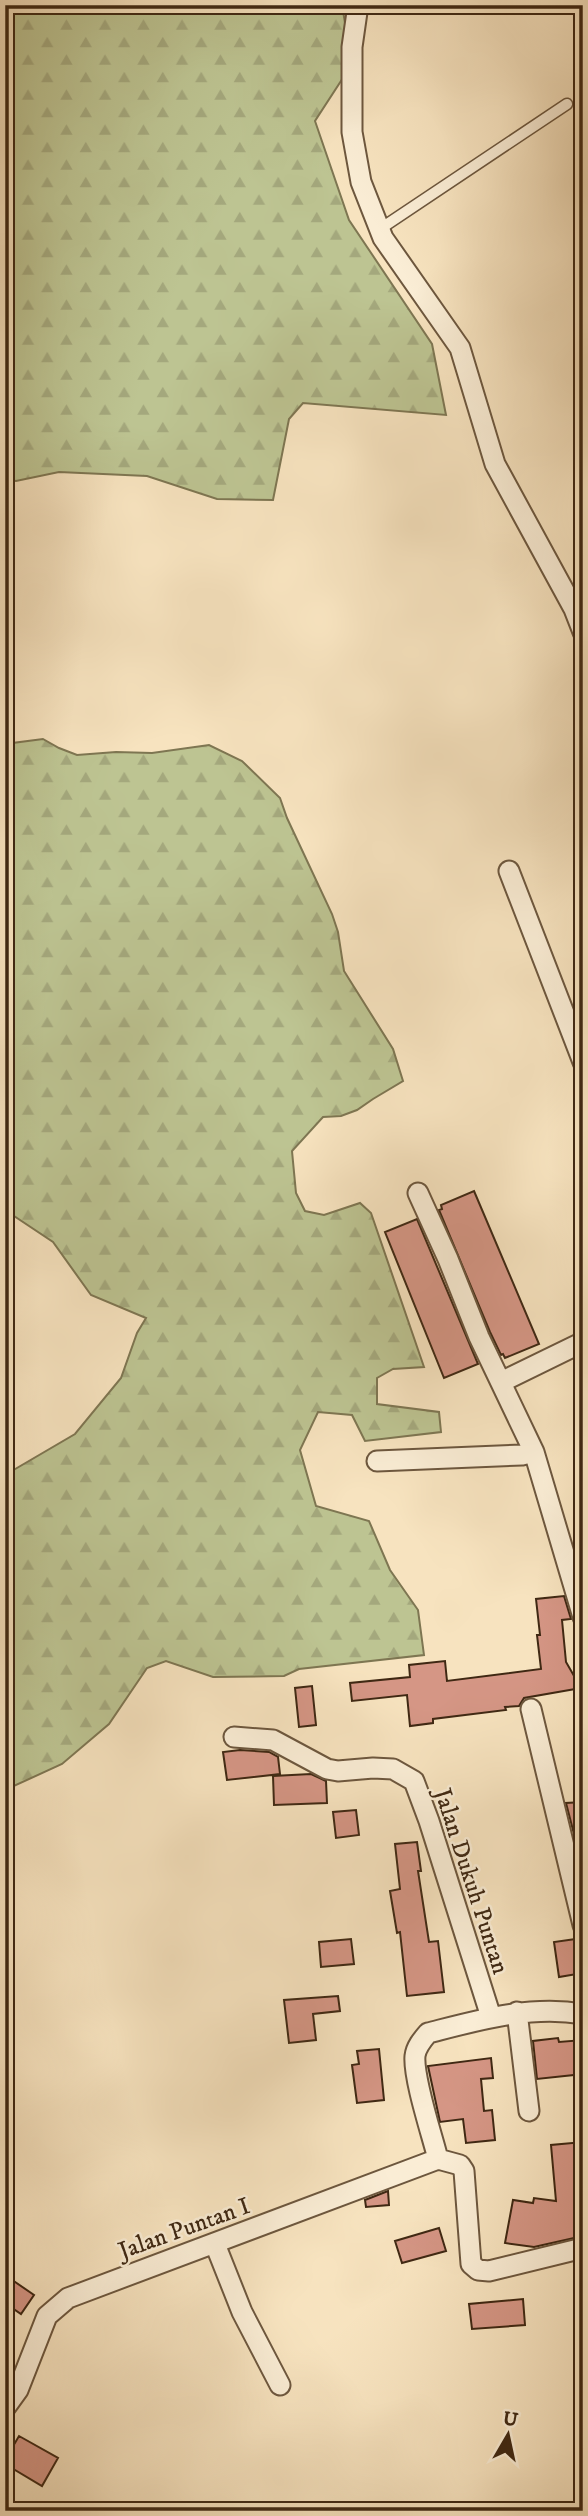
<svg xmlns="http://www.w3.org/2000/svg" width="588" height="2516" font-family="'IM FELL DW Pica',serif">
  <style>
    .forest { fill: url(#forest-firs); stroke: #7e7652; stroke-width: 2 }
    .building { fill: #d59685; stroke: #3f2813; stroke-width: 2 }
    .lines { fill: none; stroke-linecap: round; stroke-linejoin: round }
    .lane-casing { stroke: #6d573e; stroke-width: 13 }
    .street-casing { stroke: #6d573e; stroke-width: 23 }
    .lane { stroke: #faedd5; stroke-width: 10 }
    .street { stroke: #faedd5; stroke-width: 19 }
    .labels { text-anchor: middle; stroke-width: 5; stroke-linejoin: round; paint-order: stroke }
    .street-label { font-size: 24px; fill: #3f2813; stroke: #faedd5 }
  </style>
  <defs>
    <pattern id="forest-firs" width="22" height="20" patternUnits="userSpaceOnUse" patternTransform="scale(1.75)"><rect width="22" height="20" fill="#bdc492"/><path d="M5 1l3.5 6h-7zM16 11l3.5 6h-7z" fill="#a4a87d"/></pattern>
  </defs>
  <rect width="100%" height="100%" fill="#f7e3bf"/>
  <filter id="stains"><feTurbulence type="fractalNoise" baseFrequency=".00286" numOctaves="4"/><feColorMatrix values="0 0 0 0 .2 0 0 0 0 .09 0 0 0 0 .02 0 0 0 .5 -.17"/></filter>
  <radialGradient id="worn" r=".72"><stop offset=".6" stop-color="#630" stop-opacity="0"/><stop offset="1" stop-color="#630" stop-opacity=".3"/></radialGradient>
  <path class="forest" d="M5 5H342L352 64 315 121 349 220 432 344 446 415 303 403 289 419 273 500 217 499 147 476 59 472 16 481 5 479Z
    M43 739 59 748 77 755 116 752 152 753 209 745 242 761 280 798 287 818 332 914 338 932 344 971 393 1049 403 1081 373 1099 357 1110 341 1116 323 1117 292 1151 296 1193 305 1211 324 1215 360 1203 371 1213 424 1367 393 1369 377 1378V1404L439 1412 441 1432 365 1441 352 1415 318 1412 300 1450 316 1506 369 1521 390 1570 418 1610 424 1655 299 1669 284 1676 213 1677 166 1661 147 1668 109 1724 62 1764 5 1790V1475L75 1434 121 1378 137 1333 146 1318 91 1295 53 1242 5 1210V744Z"/>
  <path class="building" d="M474 1191 539 1344 505 1358 503 1354 501 1355 490 1332 439 1210 442 1209 441 1205Z
    M417 1219 478 1364 444 1378 385 1232Z
    M564 1596 571 1619 562 1620 566 1662 581 1688 524 1698 519 1706 505 1707 506 1710 433 1719V1723L410 1726 407 1695 352 1701 350 1683 410 1677 409 1665 445 1661 447 1681 541 1669 537 1635H540L536 1599Z
    M312 1686 316 1725 299 1727 295 1688Z
    M240 1750 269 1752 278 1757 280 1774 227 1780 223 1752Z
    M311 1774 326 1781 327 1803 274 1805 273 1776Z
    M583 1802V1833L574 1834 566 1803Z
    M356 1810 359 1835 336 1838 333 1812Z
    M417 1842 421 1871H418L429 1942 438 1941 444 1992 407 1996 400 1932 397 1933 390 1891 400 1889 395 1844Z
    M583 1938V1973L559 1977 554 1942Z
    M351 1939 354 1964 321 1967 319 1942Z
    M338 1996 340 2011 313 2014 316 2040 289 2043 284 2000Z
    M558 2038 559 2042 583 2040V2074L537 2079 533 2041Z
    M379 2049 384 2100 357 2103 352 2065 359 2064 357 2051Z
    M491 2058 493 2078 481 2079 484 2111 492 2110 495 2140 466 2143 463 2119 440 2122 428 2066Z
    M583 2142V2236L534 2247 505 2243 513 2200 533 2203 534 2198 556 2201 551 2145Z
    M388 2191 389 2205 366 2207 365 2200Z
    M439 2228 446 2251 402 2263 395 2241Z
    M5 2275 34 2295 21 2314 5 2303Z
    M523 2299 525 2325 472 2329 469 2304Z
    M19 2436 58 2458 42 2486 5 2464V2460Z"/>
  <g class="lines">
    <defs>
      <path id="lane" d="M380 229 567 104"/>
      <path id="street" d="M358 5 352 47V132L361 182 383 238 460 348 495 464 574 609 583 632
        M509 871 583 1062
        M418 1193 448 1259 479 1337 534 1452
        M501 1382 583 1342
        M377 1461 522 1455 534 1452 583 1617
        M531 1709 583 1925
        M234 1737 273 1740 327 1769 338 1771 373 1768 393 1769 414 1781 429 1821 491 2017
        M517 2012 529 2111
        M438 2159C432 2135 413 2078 415 2056 416 2047 422 2040 428 2033 479 2020 530 2005 583 2014
        M438 2159 460 2165 464 2171 471 2264 478 2270 489 2271 583 2248
        M215 2244 242 2312 280 2385
        M5 2408 18 2390 47 2316 68 2298 438 2159"/>
    </defs>
    <use href="#lane" class="lane-casing"/>
    <use href="#street" class="street-casing"/>
    <use href="#lane" class="lane"/>
    <use href="#street" class="street"/>
  </g>
  <g class="labels">
    <g class="street-label">
      <text transform="translate(472 1881) rotate(72)" y="8">Jalan Dukuh Puntan</text>
      <text transform="translate(184 2228) rotate(-20)" y="8">Jalan Puntan I</text>
    </g>
  </g>
  <rect width="588" height="2516" fill="none" stroke="#f7e3bf" stroke-width="28"/>
  <rect x="7" y="7" width="574" height="2502" fill="none" stroke="#3f2813" stroke-width="3.5"/>
  <rect x="14" y="14" width="560" height="2488" fill="none" stroke="#3f2813" stroke-width="2"/>
  <g transform="translate(508 2435) rotate(9)" stroke="#faedd5" stroke-width="5" paint-order="stroke">
  <path d="M0-5L12 26L0 18L-12 26Z" fill="#3f2813"/>
  <text y="-10" font-size="19" font-weight="bold" text-anchor="middle" fill="#3f2813">U</text>
  </g>
  <rect width="100%" height="100%" filter="url(#stains)"/>
  <rect width="100%" height="100%" fill="url(#worn)"/>
</svg>
